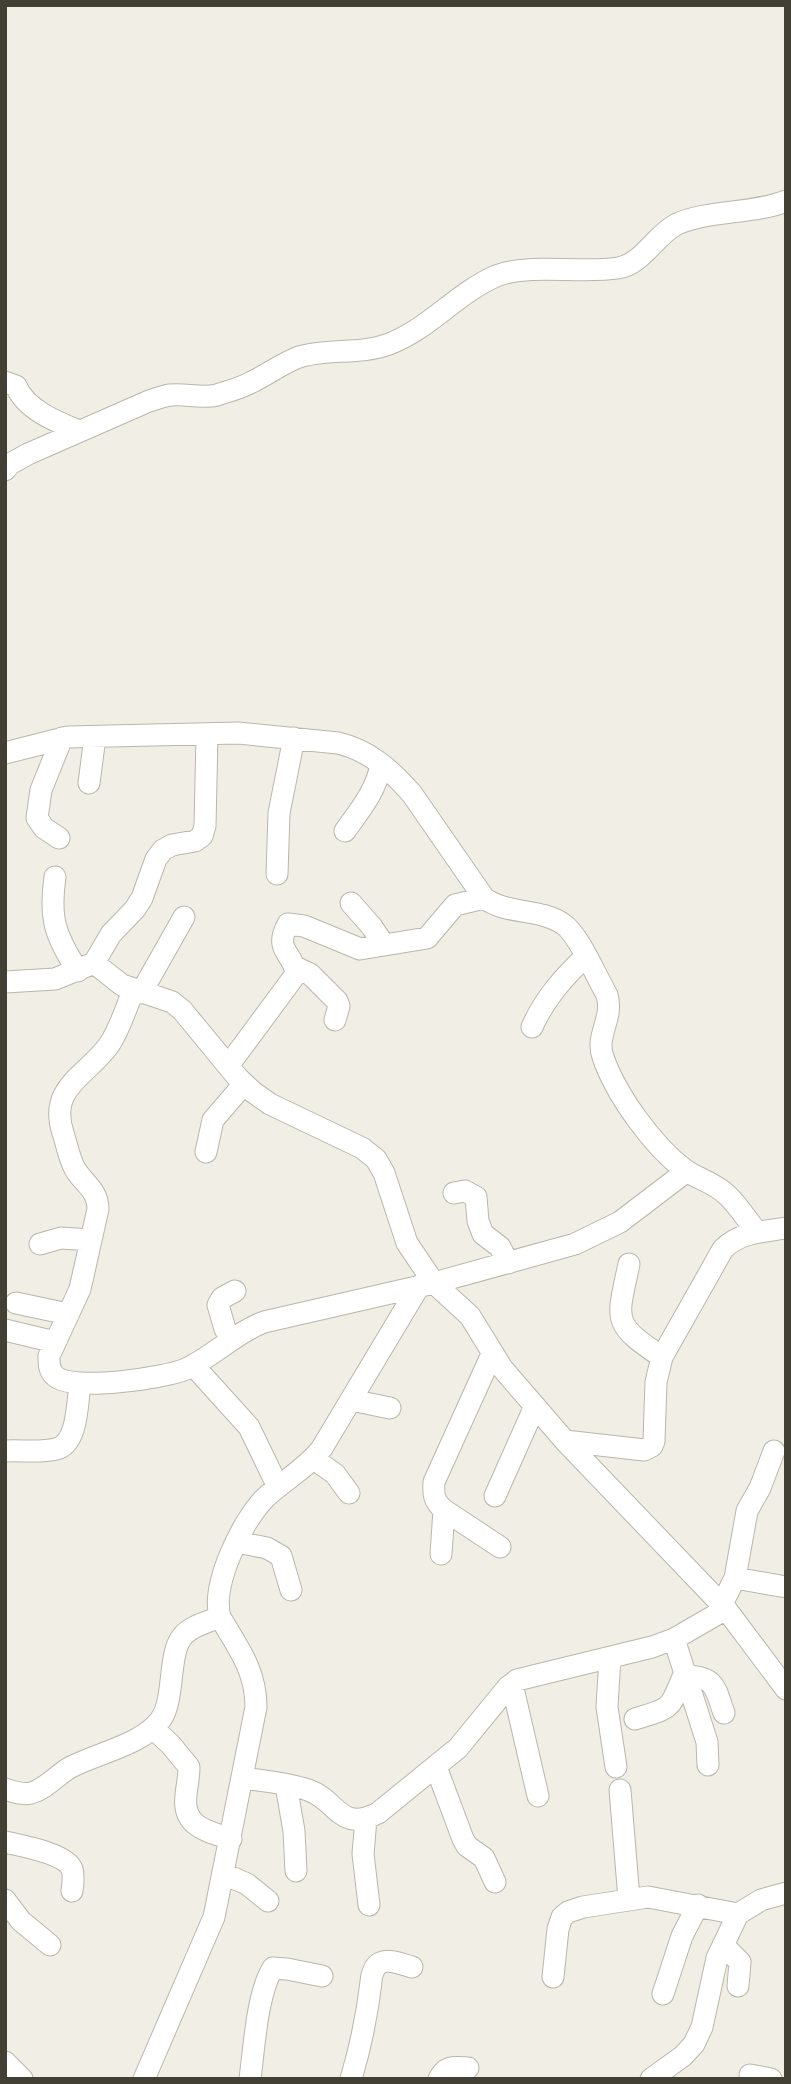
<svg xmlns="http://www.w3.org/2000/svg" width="791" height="2084" font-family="'Public Sans',sans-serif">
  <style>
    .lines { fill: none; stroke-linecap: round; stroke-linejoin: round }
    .minor-casing { stroke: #bab7a9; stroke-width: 23 }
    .minor { stroke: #fff; stroke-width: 21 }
  </style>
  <rect width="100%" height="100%" fill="#f0eee5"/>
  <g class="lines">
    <defs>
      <path id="minor" d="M5 382 16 386C26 410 57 422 79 431
        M5 470 10 464 28 454 149 401C156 399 163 396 170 395 185 393 201 399 217 395 229 391 241 388 252 382 268 374 283 363 299 357 328 348 360 355 389 344 429 329 457 293 496 276 528 263 581 274 618 268 643 264 655 235 677 224 708 210 754 214 786 201
        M5 753 68 737 238 733 338 743C369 750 392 771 412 794L484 898C507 915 540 908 563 924 578 933 597 978 607 995 614 1019 595 1035 603 1057 616 1095 653 1146 685 1170 698 1179 715 1183 727 1195 738 1205 747 1220 757 1232
        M89 783 95 737
        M345 831C360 810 376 791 381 765
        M59 838 44 828 37 818 41 790 62 738
        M277 874 279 813 294 738
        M55 877C49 918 55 936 78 971
        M351 903 372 927 384 945
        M94 963 122 985 172 1002 182 1010 238 1078 253 1092 270 1104 362 1148 376 1159 384 1173 407 1243 434 1283 470 1316 502 1368 565 1441 726 1609 786 1689
        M295 967 310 974 337 1001 339 1006 335 1020
        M5 982 55 979 94 963 111 934 135 909 142 898 156 859 163 850 172 845 195 841 202 836 205 826 207 735
        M133 991C126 1008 120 1029 109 1045 87 1076 48 1087 63 1133 67 1145 69 1158 75 1169 84 1184 98 1190 98 1209L80 1289 49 1356C49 1364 49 1371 55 1376 72 1392 165 1378 186 1369 214 1356 235 1333 264 1322L434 1283 575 1244 620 1222 687 1171
        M141 993 184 917
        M532 1027C545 998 563 978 586 956
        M228 1066 296 974C294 953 273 951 288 924L304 926 360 949 427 938 455 905 484 898
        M206 1152 213 1120 244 1084
        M454 1193 465 1191 476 1197 478 1221 483 1234 500 1247 508 1263
        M40 1244 61 1238 91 1240
        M629 1264C617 1321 611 1323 662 1357
        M16 1303 68 1314
        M225 1329 218 1305 222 1298 235 1291
        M5 1330 55 1342
        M492 1354 434 1482C433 1495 434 1501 444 1510L500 1547
        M193 1365 249 1427 278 1487
        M351 1400 390 1408
        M565 1441 644 1450 652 1446 654 1441 656 1382 662 1357 723 1249C740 1232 762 1232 786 1228
        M5 1451C21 1450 40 1453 56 1449 78 1444 77 1403 80 1385
        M314 1459 335 1474 349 1493
        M495 1496 535 1406
        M237 1542 267 1548 281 1556 291 1590
        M441 1554 444 1510
        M735 1578 786 1587
        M722 1604 735 1578 747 1511 760 1488 774 1451
        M674 1639 707 1742 708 1765
        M610 1657 607 1707 616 1767
        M687 1676C716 1677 715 1688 724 1713
        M512 1684 538 1796
        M635 1719C674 1707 669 1710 685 1672
        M153 1728 171 1745 189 1767C189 1777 187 1785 186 1795 182 1827 207 1831 231 1839
        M436 1767 463 1839 467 1846 484 1858 495 1882
        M243 1778C264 1781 287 1783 308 1790 338 1800 339 1833 378 1813L458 1748 508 1687 517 1680 652 1647 674 1639 726 1609
        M286 1785 294 1831 296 1871
        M5 1789C14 1792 22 1795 31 1793 46 1789 58 1774 71 1767 98 1753 144 1744 161 1719 175 1699 168 1654 182 1637 190 1626 208 1622 220 1617
        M620 1790 629 1899
        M366 1819 363 1854 369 1905
        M5 1842C21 1846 65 1853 72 1869 74 1875 73 1884 72 1891
        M224 1874 247 1884 268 1901
        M5 1900 21 1921 50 1945
        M723 1945 740 1962 738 1986
        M553 1977 558 1929 562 1917 568 1912 583 1907 648 1897 738 1914
        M663 1994 682 1936 698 1905
        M5 2062 22 2079
        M750 2075 771 2079
        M144 2079 214 1917 256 1707C256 1670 238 1648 220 1617 211 1585 242 1521 265 1498 284 1480 306 1469 322 1448L419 1286
        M250 2079C254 2049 257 1993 273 1968L287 1969 322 1976
        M351 2079C361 2045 367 2017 371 1982 371 1976 374 1966 380 1963 390 1958 403 1965 412 1967
        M439 2079C446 2065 454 2067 468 2068
        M651 2079 683 2056 694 2044 702 2027 717 1958 738 1914 761 1900 786 1893"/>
    </defs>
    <use href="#minor" class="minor-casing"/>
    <use href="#minor" class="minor"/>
  </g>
  <rect width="791" height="2084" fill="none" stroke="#423f35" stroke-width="14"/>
</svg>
